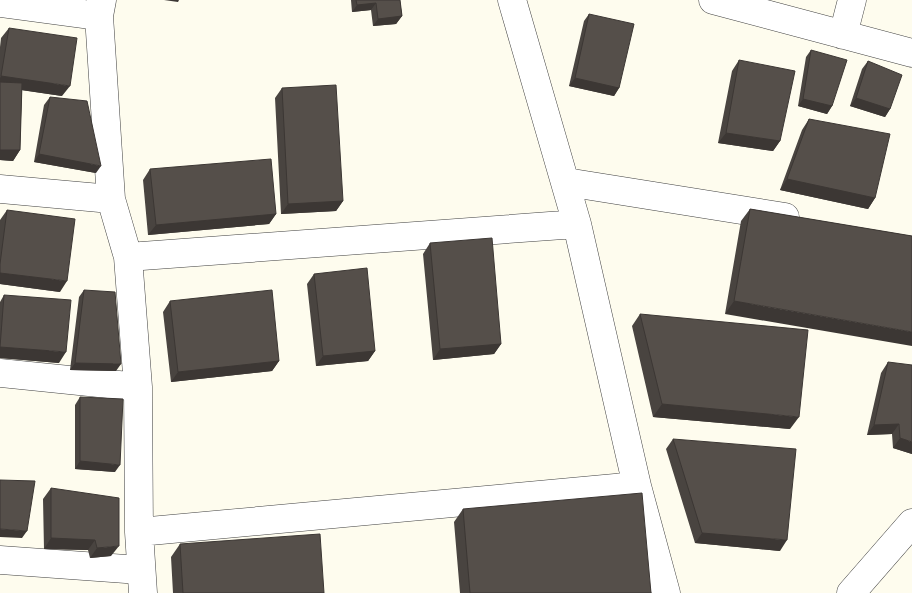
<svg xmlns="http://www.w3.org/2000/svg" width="912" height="593" font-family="'Times New Roman',serif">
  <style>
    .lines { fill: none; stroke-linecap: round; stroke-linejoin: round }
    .minor-casing { stroke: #404040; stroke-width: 29 }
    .minor { stroke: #fff; stroke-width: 28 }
    .wall { fill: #494440 }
    .shaded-wall { fill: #3c3734 }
    .building { fill: #554f4a; stroke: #3c3734 }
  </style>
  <rect width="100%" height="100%" fill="#fefcee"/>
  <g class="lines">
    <defs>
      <path id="minor" d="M102 0 99 16 111 199 128 257 138 387 139 532 143 593
        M512 0 577 224 637 486 666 593
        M713 0 912 53
        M0 3 99 16
        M843 35 852 0
        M566 182 785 217
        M0 189 111 199
        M128 257 577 224
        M0 373 138 387
        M139 532 637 486
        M0 560 140 570
        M851 593 912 523"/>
    </defs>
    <use href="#minor" class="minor-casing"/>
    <use href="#minor" class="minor"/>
  </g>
  <path class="wall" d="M351 0H400L402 16 396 24 373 26 371 10 352 12Z
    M589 14 619 88 614 96 569 86 584 21Z
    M9 28 62 96 22 90 20 150 13 161 0 160V47L1 38Z
    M811 50 832 106 827 114 798 106 806 57Z
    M739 60 780 141 773 151 718 143 732 71Z
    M868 61 890 109 885 117 850 106 862 69Z
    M282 88 343 201 336 211 281 214 275 98Z
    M50 97 96 173 34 162 44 105Z
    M809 119 875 198 868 209 780 190 802 130Z
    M150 169 276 214 269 224 148 235 143 180Z
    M750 209 912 236 725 314 741 221Z
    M7 210 60 292 0 284V220Z
    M430 243 501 344 494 354 433 360 423 254Z
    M314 274 375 351 368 361 316 366 307 284Z
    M84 290 116 371 70 370 79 297Z
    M4 295 59 363 0 358V302Z
    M170 301 279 361 272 371 171 382 163 312Z
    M640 314 790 429 653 417 632 326Z
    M888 362 912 454 893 448 892 434 867 435 881 373Z
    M80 397 115 472 75 469V405Z
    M673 439 780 551 695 543 666 449Z
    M51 488 111 556 90 558 88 550 44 549 43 499Z
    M463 509 651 593H460L454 522Z
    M180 544 324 593H173L171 557Z"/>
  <path class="shaded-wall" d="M164 0H179L178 2Z
    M376 3 371 10 352 12 357 5Z
    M402 16 396 24 373 26 378 19Z
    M1 76 70 86 62 96 0 87V78Z
    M575 78 619 88 614 96 569 86Z
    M856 98 890 109 885 117 850 106Z
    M803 99 832 106 827 114 798 106Z
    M726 133 780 141 773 151 718 143Z
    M0 150H20L13 161 0 160Z
    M39 154 101 166 96 173 34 162Z
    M787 179 875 198 868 209 780 190Z
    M343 201 336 211 281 214 288 204Z
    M276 214 269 224 148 235 156 225Z
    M0 273 67 281 60 292 0 284Z
    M734 301 912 332V346L725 314Z
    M501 344 494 354 433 360 440 349Z
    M0 347 66 352 59 363 0 358Z
    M375 351 368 361 316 366 323 356Z
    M279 361 272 371 171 382 178 372Z
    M75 363 121 364 116 371 70 370Z
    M662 404 799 417 790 429 653 417Z
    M899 424 892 434 867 435 874 425Z
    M900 438 912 442V454L893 448Z
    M80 461 120 465 115 472 75 469Z
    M0 529 27 531 22 538 0 537Z
    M702 533 787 540 780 551 695 543Z
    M51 538 95 540 88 550 44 549Z
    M119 546 111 556 90 558 97 548Z"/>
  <path class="building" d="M356 0H400L402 16 378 19 376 3 357 5Z
    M589 14 634 24 619 88 575 78Z
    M9 28 77 38 70 86 1 76Z
    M811 50 847 60 832 106 803 99Z
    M739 60 795 71 780 141 726 133Z
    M868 61 902 75 890 109 856 98Z
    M0 82 22 83 20 150H0Z
    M336 85 343 201 288 204 282 88Z
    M50 97 87 101 101 166 39 154Z
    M809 119 890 134 875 198 787 179Z
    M271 159 276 214 156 225 150 169Z
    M750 209 912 236V332L734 301Z
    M7 210 75 219 67 281 0 273V264Z
    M492 238 501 344 440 349 430 243Z
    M367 268 375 351 323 356 314 274Z
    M84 290 115 292 121 364 75 363Z
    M272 290 279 361 178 372 170 301Z
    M4 295 71 300 66 352 0 347Z
    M640 314 808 330 799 417 662 404Z
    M888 362 912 365V442L900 438 899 424 874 425Z
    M80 397 123 399 120 465 80 461Z
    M673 439 796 449 787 540 702 533Z
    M0 480 35 481 27 531 0 529Z
    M51 488 119 498V546L97 548 95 540 51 538Z
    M642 493 651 593H470L463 509Z
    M320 534 324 593H183L180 544Z"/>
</svg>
